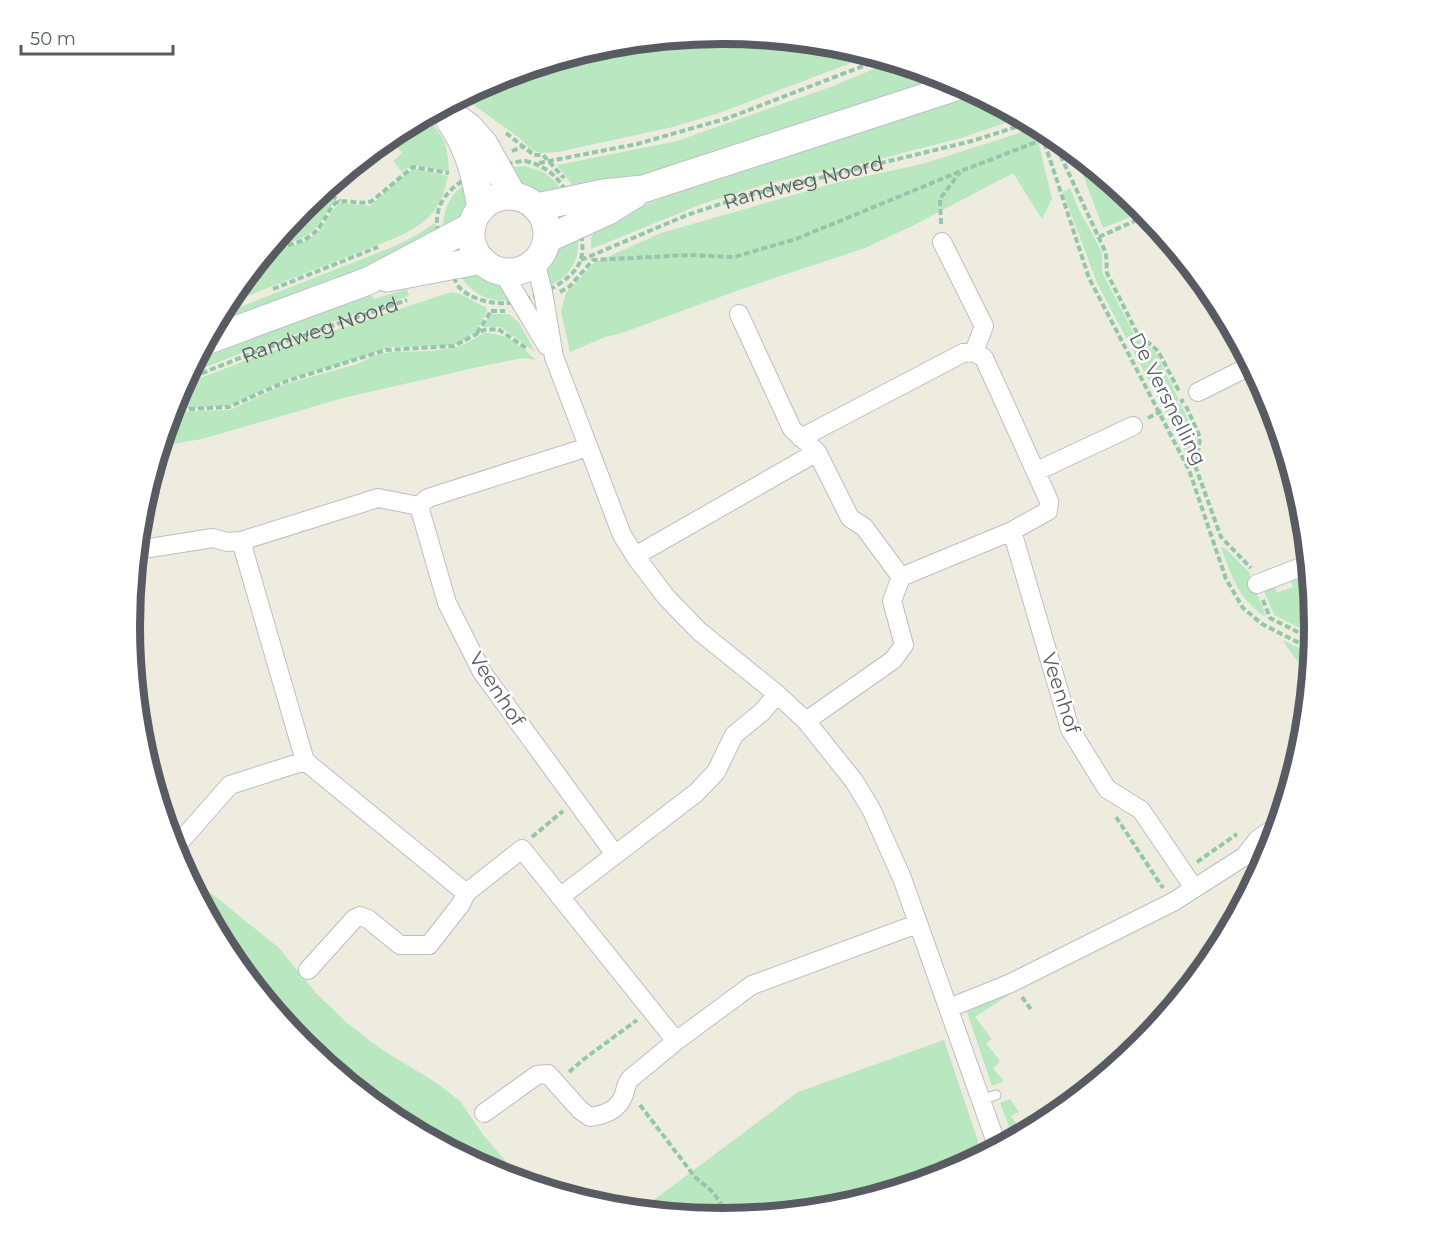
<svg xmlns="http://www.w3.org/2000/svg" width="1445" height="1252" font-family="Montserrat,sans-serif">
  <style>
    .green { fill: #b9e7c0 }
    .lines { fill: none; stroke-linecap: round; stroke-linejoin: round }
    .lane-casing { stroke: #bcbec5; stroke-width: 11 }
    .street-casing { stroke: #bcbec5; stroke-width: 20 }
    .secondary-casing { stroke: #bcbfc7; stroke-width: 29 }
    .path { stroke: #92c8a9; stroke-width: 4; stroke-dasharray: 6 3; stroke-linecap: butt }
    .lane { stroke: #fff; stroke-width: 9 }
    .street { stroke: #fff; stroke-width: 18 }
    .secondary { stroke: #fff; stroke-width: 27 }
    .labels { text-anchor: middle; stroke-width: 5; stroke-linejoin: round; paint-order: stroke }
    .street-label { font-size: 20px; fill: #585b62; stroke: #fff }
    .rim { fill: none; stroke: #585b62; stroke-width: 8 }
  </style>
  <rect width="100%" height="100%" fill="#edecdf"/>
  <path class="green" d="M723 33 839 44 872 55 722 112 673 127 558 152 541 153 531 150 521 139 475 106 464 95 496 78 607 44Z
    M893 61 944 77 671 167 666 166 660 171 618 184 573 186 557 165 677 141 833 86Z
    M979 94 1022 117 961 138 868 162 766 184 702 204 591 249V238L596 230 595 225 697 183Z
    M425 116C444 136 448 144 449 172L413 165 402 172 393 161 402 153 389 137Z
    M1035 128 1052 199 1042 219 1013 173 914 225 865 248 739 290 619 334 605 337 570 352 561 311 566 293 594 263 661 233 835 183 922 164Z
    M1074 151 1142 207 1145 211 1103 228Z
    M525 166C543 170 554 177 563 193 537 196 529 191 511 172L512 167Z
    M415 169 448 176C445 190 440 207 429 217 410 235 382 243 359 252 314 270 270 287 225 305L230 296 269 248C290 247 309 245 322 227 328 218 332 210 340 203L370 206 408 172Z
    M471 182 469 214 443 227C444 207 451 190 471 182Z
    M1070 188 1078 208 1102 252V272L1135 336 1156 353 1179 400 1163 407 1097 283 1063 192Z
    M325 189 332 198 338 201C331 204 329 209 325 215 312 237 296 243 272 245L303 206Z
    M435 223 438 237 394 257 213 327 220 315 395 246 420 233Z
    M576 234C584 256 569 278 549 286 543 260 557 247 576 234Z
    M478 271C494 277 504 285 513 300 490 303 474 295 461 277Z
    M407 289 409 296 252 349 188 374 198 356 290 320 370 294 374 299Z
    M451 292C464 293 474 303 486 307L487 311 477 330 460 343 447 346 390 347 357 359 287 379 228 406 172 409 182 385 255 357Z
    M491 314H509L520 324 535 352 501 327H482Z
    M484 333C507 333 519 345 536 360L523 358 483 366 343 398 202 439 160 446 171 412 230 410 286 384 357 364 376 355 391 352 431 351 454 348 467 343Z
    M1181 404 1196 439 1194 466H1192L1165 412Z
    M1221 547 1225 548 1249 572 1266 617C1240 601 1231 576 1221 547Z
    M1310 570 1315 626V636L1274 615 1262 586 1273 582 1277 593 1293 587 1290 578Z
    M1282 640 1313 654 1310 678Z
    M185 872 279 948 316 993 347 1023 381 1049 435 1082 460 1101 484 1136 525 1183 495 1174 393 1119 346 1081 285 1023 229 955Z
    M1014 989 1015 991 975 1017 992 1039 986 1043 1000 1061 993 1069 1004 1081 992 1086 967 1012Z
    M944 1040 983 1156 949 1174 838 1208 722 1219 639 1211 798 1092Z
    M1010 1099 1019 1112 1011 1116 1024 1134 1014 1140 1000 1103Z"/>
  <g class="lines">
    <defs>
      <path id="lane" d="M981 1100 996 1095"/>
      <path id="street" d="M942 242 984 326 974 352
        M535 261 543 292 554 357 622 535 635 556 666 597 699 631 777 694 806 721 854 781 871 809 902 878 998 1148
        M502 271 547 346
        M739 314 792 429 817 452 850 518 864 527 901 577
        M1198 392 1252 365
        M801 438 963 353 974 352 984 358 1049 501 1048 511 1012 531 901 577 892 601 904 645 893 660 806 721
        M1037 471 1133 426
        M419 506 447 603 482 672 614 853
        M1012 531 1070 729 1107 789 1141 810 1194 888
        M241 541 305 761 466 893
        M137 550 213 538 227 542 241 541 378 498 419 506 428 498 588 447
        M635 556 817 452
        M1257 584 1309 564
        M179 843 230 785 305 761
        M560 897 696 793 716 772 734 735 762 712 777 694
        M308 970 355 918 360 916 368 919 400 945H429L461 904 466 893 522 849 676 1041
        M949 1008 1011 983 1173 902 1245 856 1258 839 1279 825
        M484 1113 537 1075 548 1074 580 1110 590 1117C603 1115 617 1111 623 1097 626 1091 625 1085 630 1079L676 1041 752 985 917 924"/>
      <path id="secondary" d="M441 107 469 127 484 144 513 196
        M450 121C469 148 476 177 481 209
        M471 234a38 38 0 1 1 76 0a38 38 0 1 1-76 0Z
        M537 207 604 193 643 189 962 85
        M547 239 608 211 634 195
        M387 278 482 260
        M206 341 368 281 472 226"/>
    </defs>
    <use href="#lane" class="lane-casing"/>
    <use href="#street" class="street-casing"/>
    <use href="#secondary" class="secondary-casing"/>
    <g class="path">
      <path d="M1039 126 1089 278 1189 470 1226 579 1243 608 1262 624 1313 650"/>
      <path d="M1049 131 1106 253 1107 273 1137 333 1158 351 1179 391"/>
      <path d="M506 133 534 155H543L564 178"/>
      <path d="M512 151 522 147"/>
      <path d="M525 161C549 166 564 182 572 205 577 222 586 241 581 259 574 283 529 302 506 303 490 304 471 299 460 288 455 283 453 274 451 267 446 254 438 238 437 223 435 182 492 164 525 161Z"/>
      <path d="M539 163 637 144 728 118 884 58"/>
      <path d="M325 189 333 197 340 201"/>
      <path d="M941 224 940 199 960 172"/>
      <path d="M1099 237 1148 215"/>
      <path d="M270 247C290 246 311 242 322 223 327 216 329 209 336 203 348 198 360 206 372 201L413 167 449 173"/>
      <path id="s1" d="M581 260 687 215 745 196 972 141 1032 122"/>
      <path d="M273 289 378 247"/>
      <path d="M560 292 570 286 593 260 689 255 734 257 796 239 961 171 1055 135"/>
      <path d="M491 311H505"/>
      <path d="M477 333 491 311"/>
      <path id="s2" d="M185 380 255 352 407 300"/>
      <path d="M1186 406 1200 437 1196 468 1221 537 1251 568"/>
      <path d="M171 410 229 407 287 381 386 350 454 346 484 330 498 329 526 348"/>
      <path d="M1148 418 1184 400"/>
      <path d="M1263 600 1270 618 1314 640"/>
      <path d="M1278 806 1286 801"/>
      <path d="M1116 817 1163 888"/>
      <path d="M532 837 563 811"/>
      <path d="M1197 862 1237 834"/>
      <path d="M1022 997 1032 1011"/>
      <path d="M569 1072 584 1059 637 1020"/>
      <path d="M640 1105 695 1177 713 1192 731 1218"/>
      <path d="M911 1182 913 1185"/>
    </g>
    <use href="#lane" class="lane"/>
    <use href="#street" class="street"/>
    <use href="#secondary" class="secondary"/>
  </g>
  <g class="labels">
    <g class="street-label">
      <text dy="7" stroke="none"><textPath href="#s1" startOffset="236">Randweg Noord</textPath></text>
      <text dy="7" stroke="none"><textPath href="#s2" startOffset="144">Randweg Noord</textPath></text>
      <text transform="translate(1168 399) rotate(63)" y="7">De Versnelling</text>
      <text transform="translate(497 689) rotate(57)" y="7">Veenhof</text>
      <text transform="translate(1061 693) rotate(72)" y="7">Veenhof</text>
    </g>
  </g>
  <path d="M0 0H1445V1252H0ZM140 626a582 582 0 1 1 1164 0a582 582 0 1 1-1164 0Z" fill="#fff" fill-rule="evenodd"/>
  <path class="rim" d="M140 626a582 582 0 1 1 1164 0a582 582 0 1 1-1164 0Z"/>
  <path d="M21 45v9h152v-9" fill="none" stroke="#585b62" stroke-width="3"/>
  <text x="30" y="45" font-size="18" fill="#585b62" stroke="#ffffff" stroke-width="4.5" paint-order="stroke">50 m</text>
</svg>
